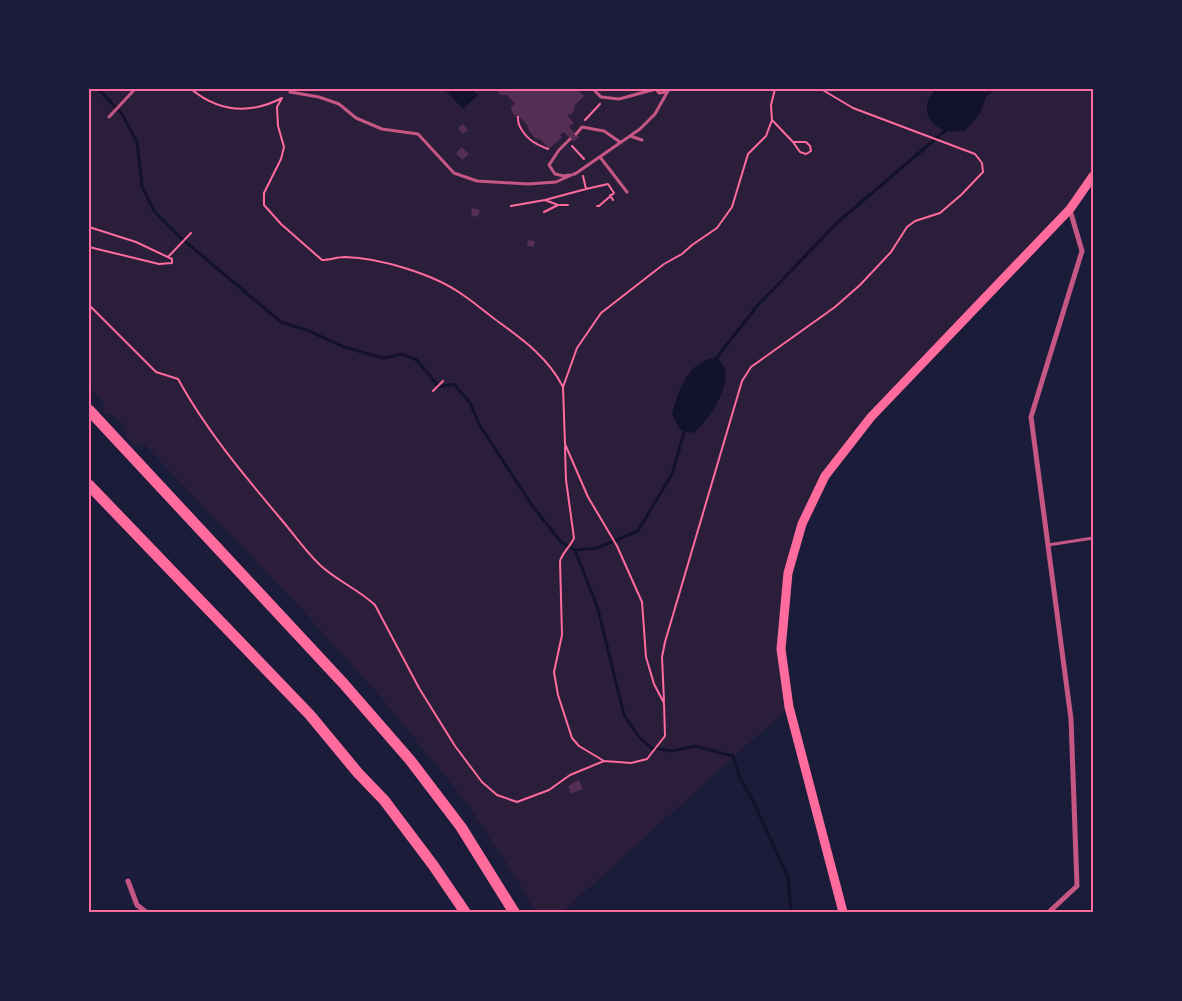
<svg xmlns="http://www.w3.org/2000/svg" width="1182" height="1001" font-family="'Alegreya Sans',sans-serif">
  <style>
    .green { fill: #2a1e3b }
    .water { fill: #12122b }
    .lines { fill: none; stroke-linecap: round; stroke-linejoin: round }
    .stream { stroke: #12122b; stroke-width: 3 }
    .building { fill: #542f53 }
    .path { stroke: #ff6b9d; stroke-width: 2 }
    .service { stroke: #c65784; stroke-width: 3 }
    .minor { stroke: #c65784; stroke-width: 5 }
    .secondary { stroke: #ff6b9d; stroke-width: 9 }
    .motorway { stroke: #ff6b9d; stroke-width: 11 }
    .neatline { fill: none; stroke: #ff6b9d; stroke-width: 2 }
  </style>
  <rect width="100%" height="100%" fill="#1b1b3a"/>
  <path class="green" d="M89 89H1093V176L1070 209 871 417 825 476 788 573 781 649 789 707 562 912H536L513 873 467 803 385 702 297 604 144 444 134 446 126 436 125 427 116 417 104 413 103 402 89 386Z"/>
  <path class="water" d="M444 89H472L478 95 463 109Z
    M936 89H978L986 93C985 108 976 121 964 131 959 131 953 132 948 131 926 127 920 104 936 89Z
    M716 358C742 372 709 423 692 433L680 430 672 414C679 390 687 361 716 358Z"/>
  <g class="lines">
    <path class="stream" d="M98 89 122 114 137 142 142 186 154 211 181 238 281 322 309 331 344 347 383 358 402 354 417 360 439 387 454 384 470 403 479 424 531 504 561 542 575 550 598 609 624 715 639 737 651 748 672 751 695 746 733 756 739 776 753 801 788 877 791 912
      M984 97 993 89
      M715 360 757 306 838 222 947 129
      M575 550 597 548 638 531 672 474 685 429"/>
  </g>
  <path class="building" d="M496 89H577L584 96 576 104 574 108 575 110 570 115 568 114 567 115 574 123 569 127 579 137 573 142 564 132 560 135 562 137 549 149 541 140 535 138 529 131 528 126 521 118 516 117 512 112 511 107 515 104 507 95H500Z
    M463 124 468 130 463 134 458 128Z
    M462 147 469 154 462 160 456 153Z
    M472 208 480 210 478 217 471 215Z
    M528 240 535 241 534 247 527 246Z
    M579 780 583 789 571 794 568 786Z"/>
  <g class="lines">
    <path class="path" d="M191 89C219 112 249 115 282 98
      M282 98 277 107 278 126 284 147 281 159 264 193V205L281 224 322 260C330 260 337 257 345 257 380 258 434 274 463 295 475 303 485 312 496 320 522 339 548 357 563 387
      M518 117C517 127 528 140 537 144 540 146 544 147 548 149
      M585 120 600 104
      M772 120 771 105 775 89
      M572 146 584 159
      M583 176 586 189
      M610 195 613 200
      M558 205H568
      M511 206 545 200 586 189 608 184 614 193 599 206H597
      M544 212 558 205 545 200
      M89 227 136 242 172 259V263L159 264 89 247
      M168 257 191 233
      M89 305 156 372 178 379C206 430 243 474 280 518 293 533 305 551 320 565 337 581 358 589 375 605L419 688 455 746 482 782 497 795 517 802 549 790 570 775 604 761 631 763 647 759 665 736 664 703 654 684 646 657 642 602 617 546 588 497 565 444 563 387 577 348 601 313 664 264 682 254 692 245 717 228 732 207 748 154 766 136 772 120 793 142 800 152 806 154 811 151 810 146 806 142H793
      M433 391 443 381
      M565 447 566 480 574 538C570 547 563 552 560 561L562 635 554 672 558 695 572 738 579 746 604 761
      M664 701 662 657 665 642 742 381 751 367 835 307 860 285 891 252 907 227 915 221 940 213 961 195 983 172 982 163 975 154 853 108 821 89"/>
    <path class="service" d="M593 89 601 97 619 99 656 89
      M656 89 659 93 667 92
      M290 92 319 97 339 104 356 118 382 129 418 134 454 173 477 181 528 184 556 182 576 173
      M109 117 135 89
      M576 134 582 127 604 131 620 142
      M630 136 642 140
      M600 157 627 192
      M575 174 640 129 655 114 669 89
      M569 175 564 176 555 174 549 165 559 150 570 139
      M1048 545 1093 538"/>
    <path class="minor" d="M128 881 137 905 146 912
      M1049 912 1077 886 1071 719 1031 417 1082 251 1070 210"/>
    <path class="secondary" d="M843 912 789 707 781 649 788 573 802 524 825 476 871 417 1070 209 1093 176"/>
    <path class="motorway" d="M89 410 343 683 410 760 461 827 514 912
      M89 485 310 715 358 773 384 800 433 865 465 912"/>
  </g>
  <rect width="1182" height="1001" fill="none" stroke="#1b1b3a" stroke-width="180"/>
  <rect x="90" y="90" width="1002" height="821" class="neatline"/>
</svg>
